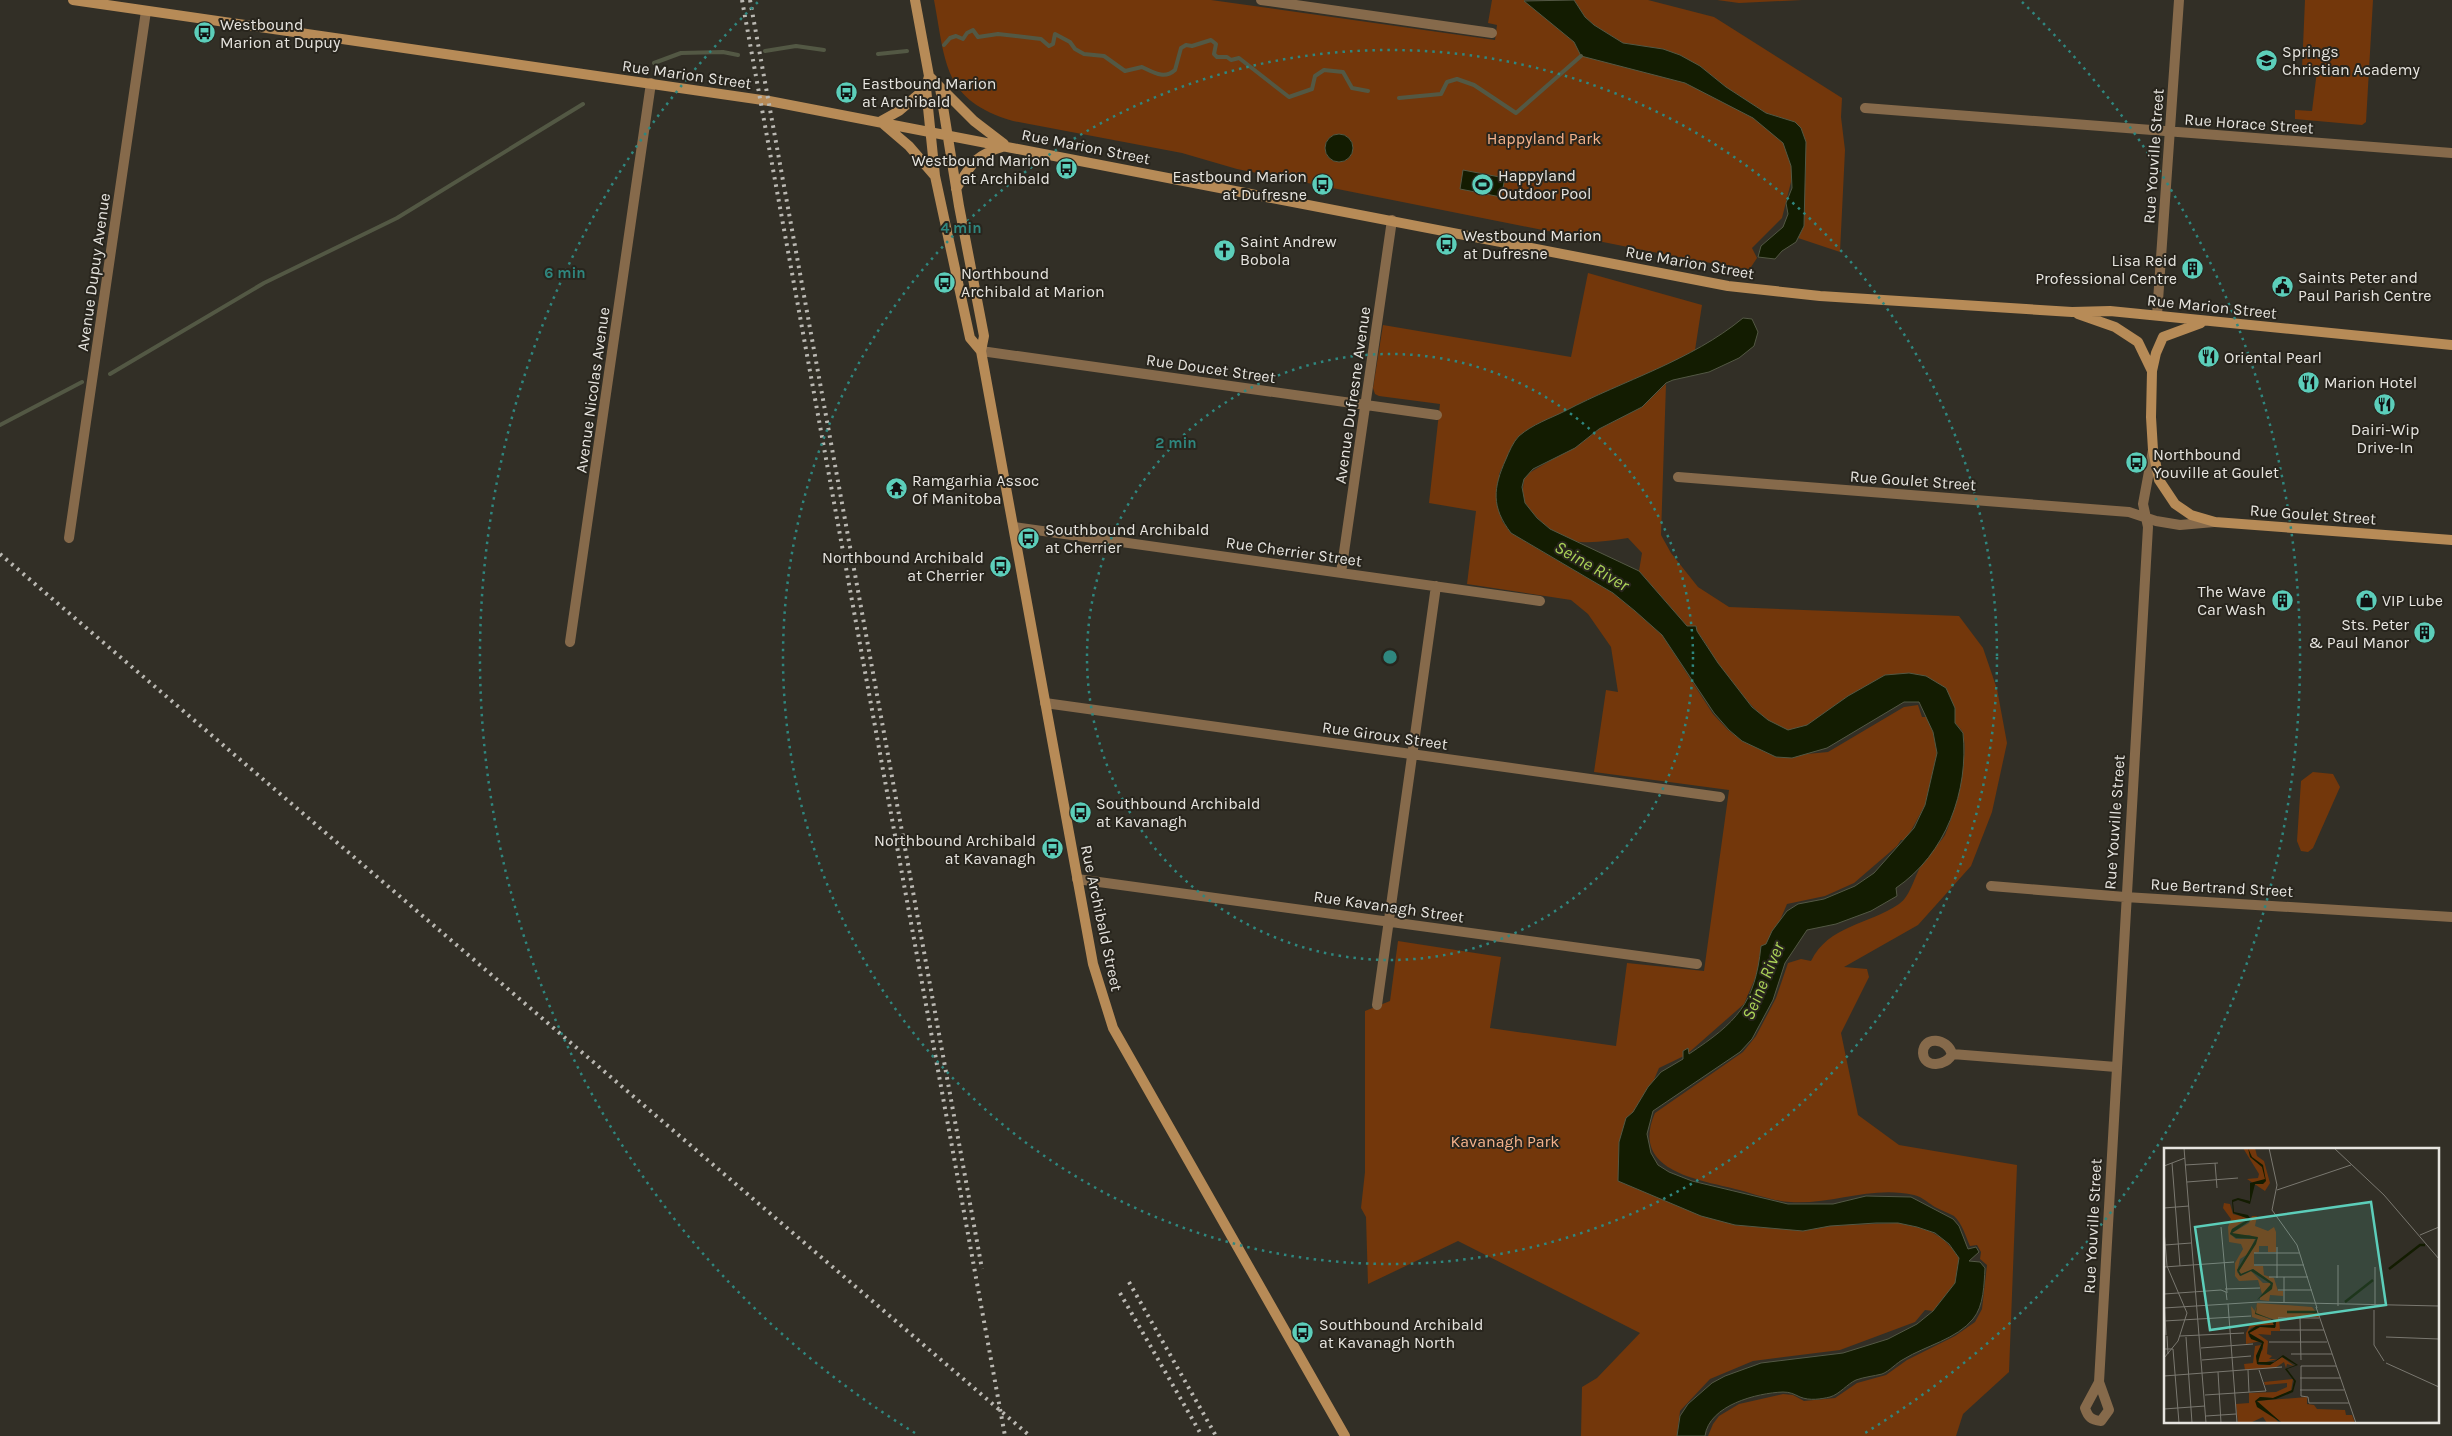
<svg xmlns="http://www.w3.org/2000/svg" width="2452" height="1436" font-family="Karla,sans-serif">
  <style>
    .green { fill: #73370b }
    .water { fill: #131c01; stroke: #535844 }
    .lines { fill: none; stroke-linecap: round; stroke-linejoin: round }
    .stream { stroke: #535844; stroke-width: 4 }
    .street { stroke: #866a4b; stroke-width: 10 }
    .secondary { stroke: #b78b57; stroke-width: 10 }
    .rail { stroke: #bab8b2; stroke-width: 4; stroke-dasharray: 2.5 5; stroke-linecap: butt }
    .ring { fill: none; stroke: #2f877f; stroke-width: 2.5; stroke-dasharray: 2.5 5 }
    .labels { text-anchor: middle; stroke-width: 4; stroke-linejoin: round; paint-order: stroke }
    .poi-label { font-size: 16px; fill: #e7e5e0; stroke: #28251d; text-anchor: start }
    .street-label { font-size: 16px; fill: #e7e5e0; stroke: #28251d }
    .park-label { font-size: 16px; fill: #f6b38c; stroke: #28251d }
    .water-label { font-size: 18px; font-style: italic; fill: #abd357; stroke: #28251d }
    .inset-river { fill: none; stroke: #131c01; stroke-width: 2.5 }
    .inset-road { fill: none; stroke: #7a7870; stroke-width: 1 }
    .view { fill: #5cceba; fill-opacity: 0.15; stroke: #5cceba; stroke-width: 2.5 }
    .inset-edge { fill: none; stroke: #e7e5e0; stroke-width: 2.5 }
    .centre { fill: #2f877f; stroke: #28251d; stroke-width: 2.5 }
    .ring-label { font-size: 15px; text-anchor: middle; font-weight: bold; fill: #2f877f; stroke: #28251d; stroke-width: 4; stroke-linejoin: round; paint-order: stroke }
  </style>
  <rect width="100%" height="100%" fill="#322f26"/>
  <path class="green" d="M934 0H1211L1495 40 1497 25 1488 23 1492 0H1524L1574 42 1581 52 1683 78 1766 122 1797 158 1782 218 1752 248 1757 258 1749 270 1678 257 1237 169 1182 153 1013 121C943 100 946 64 934 0Z
    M1574 0H1648L1714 17 1842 98 1841 117 1845 150 1840 252 1798 238 1804 226 1806 142 1795 122 1766 113 1726 87 1700 66 1663 49 1623 43 1594 25 1585 17Z
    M1717 0H1802L1739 3Z
    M2305 0H2373L2366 122 2362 125 2295 119V110L2312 111 2317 71 2302 69Z
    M1588 273 1702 305 1695 350 1655 371 1579 404 1517 438 1499 474 1502 521 1511 533 1613 593 1635 611 1662 635 1713 714 1728 730 1742 741 1776 757 1828 752 1904 707 1918 705 1922 717H1928L1933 732 1937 753 1925 805 1906 840H1901L1897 846 1854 883 1825 896 1787 904 1744 1004 1686 1055 1659 1068 1618 1164V1181L1700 1215 1735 1225 1771 1228 1898 1223C1927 1229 1942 1232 1959 1258L1955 1283 1933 1311 1925 1310 1915 1322 1840 1350 1753 1361 1710 1379 1680 1411 1677 1436H1581L1582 1387 1597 1378 1640 1333 1458 1241 1368 1284 1366 1217 1361 1208 1365 1172V1011L1390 1001 1398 941 1501 957 1490 1028 1616 1046 1627 963 1704 971 1729 790 1594 772 1606 690 1618 692 1611 647 1588 614 1571 600 1467 584 1476 511 1429 503 1440 404 1379 396 1375 394 1373 388 1383 325 1571 357Z
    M1666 384 1661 535 1671 553 1698 587 1729 607 1959 616 1983 648 1997 689 2007 743 1992 812 1971 866 1918 925 1844 967 1867 969 1869 977 1841 1033 1858 1115 1899 1145 2017 1165 2009 1372 1963 1414 1956 1436H1708L1713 1424 1719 1416 1739 1404 1783 1394 1793 1395 1804 1401 1835 1398 1857 1383 1886 1375 1907 1360 1955 1336 1975 1322 1982 1309 1987 1265 1980 1259 1981 1252 1977 1245 1970 1246C1966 1237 1962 1223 1954 1216 1949 1213 1942 1211 1937 1208 1929 1204 1923 1197 1914 1195 1872 1185 1832 1205 1790 1202 1772 1201 1752 1193 1735 1189 1695 1179 1630 1170 1655 1113L1743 1052 1756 1036 1776 998 1788 963 1801 959 1811 961C1829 925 1868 925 1899 904 1911 896 1915 874 1923 862 1929 852 1939 845 1945 835 1954 816 1971 751 1962 731 1960 727 1955 725 1954 719L1955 708 1885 675C1873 682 1860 689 1848 696 1831 707 1811 729 1789 730 1766 730 1731 681 1718 664 1709 651 1703 632 1687 626L1639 571 1642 553 1628 538C1613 540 1597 543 1581 542 1561 542 1529 515 1522 496L1524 480 1529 473 1584 441 1599 429 1642 407Z
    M2313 772 2333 774 2340 787 2313 848 2308 852 2301 851 2297 841 2301 781Z"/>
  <path class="water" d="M1574 0 1585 17 1594 25 1623 43 1663 49 1680 55 1700 66 1726 87 1766 113 1795 122 1801 128 1806 142 1804 226 1796 242 1782 251 1775 259 1758 257 1761 246 1783 227 1788 214 1786 203 1792 188 1791 166 1783 143 1753 118 1685 83 1581 56 1574 42 1524 1Z
    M1325 148a14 14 0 1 1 28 0a14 14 0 1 1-28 0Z
    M1463 170 1505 178 1501 197 1460 189Z
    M1743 318 1752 319 1758 332 1754 346 1739 358 1709 372 1673 380 1666 383 1642 407 1599 429 1575 448 1533 469 1524 479 1522 487 1525 503 1537 518 1550 529 1639 571 1687 626H1696L1697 631 1718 663 1752 707 1768 720 1788 730 1807 725 1848 696 1885 675 1909 673 1926 676 1946 688 1955 708V723L1963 733C1969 791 1946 854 1896 888L1897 896 1871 911 1836 924 1807 930 1785 963 1773 1000 1752 1039 1740 1052 1653 1111 1647 1134 1651 1153 1658 1165 1669 1172 1692 1181 1788 1204H1833L1866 1196 1911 1197 1953 1219 1959 1226 1968 1249 1976 1247 1979 1252 1969 1261 1980 1262 1985 1268C1984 1284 1984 1306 1973 1319 1957 1339 1925 1346 1904 1359 1896 1363 1890 1371 1882 1374 1874 1376 1864 1377 1856 1380 1847 1384 1840 1394 1830 1397 1821 1399 1810 1401 1800 1397 1794 1394 1790 1392 1783 1392 1757 1393 1709 1405 1705 1436H1677L1680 1416 1688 1404 1712 1383 1725 1376 1761 1363 1843 1353 1888 1339 1917 1324 1933 1311 1955 1283 1959 1258 1949 1244 1935 1233 1917 1227 1898 1223H1876L1830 1226 1803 1231 1735 1225 1701 1216 1618 1181 1619 1142 1626 1118 1633 1112 1648 1087 1661 1072 1683 1059V1051L1688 1048 1689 1054C1737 1022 1755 1004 1761 946L1766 944 1772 931 1787 911 1798 904 1824 899 1855 886 1874 873 1914 828 1925 805 1937 753 1933 732 1919 702H1904L1827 748 1792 758 1776 757 1742 741 1729 730 1714 713 1662 635 1635 611 1613 593 1511 533C1491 507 1493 488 1506 459 1509 452 1513 442 1519 436 1533 424 1549 419 1565 411 1624 380 1691 361 1743 318Z"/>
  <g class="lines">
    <path class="stream" d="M944 45 950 38 956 36 963 39 967 33 973 30 978 37 998 34 1041 39 1049 46 1053 44 1055 34 1070 42 1075 49 1084 54 1104 56 1125 71 1142 67C1153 72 1164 80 1175 70L1181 48 1186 45 1192 46 1211 40 1216 44 1214 54 1217 57H1227L1231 60 1239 58 1289 97 1312 89 1315 76 1324 70 1343 72 1352 88 1368 91
      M765 51 796 46 824 50
      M878 54 907 51
      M654 63 681 53 723 52 738 55
      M1399 98 1441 94 1447 82 1457 79 1474 85 1516 113 1581 56
      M110 374 264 283 397 218 583 104
      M0 425 82 382"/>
    <path class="street" d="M1261 0 1492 33
      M1865 108 2452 153
      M2157 315 2179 0
      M981 351 1437 415
      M1678 477 2129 512 2156 521 2180 525 2214 522
      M1014 527 1540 601
      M69 538 146 11
      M1341 573 1392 220
      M570 642 651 83
      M1045 703 1720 797
      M1077 879 1697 964
      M1991 886 2125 897 2452 917
      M1377 1005 1436 586
      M1952 1054C1948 1038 1923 1035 1923 1053 1924 1069 1947 1066 1952 1054L2116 1067
      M2099 1382 2085 1408C2088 1417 2091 1420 2101 1421L2109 1410 2099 1382 2148 527 2143 504 2153 450"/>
    <path class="secondary" d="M73 0 769 101 1728 286 1820 296 2072 312 2110 311 2452 345
      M915 0 929 76 974 121 1004 144
      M929 76 926 88 935 176 970 338 981 351
      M940 88 959 206 984 336 981 351 1093 964 1113 1028 1345 1436
      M881 121 899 111 926 88
      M881 122 909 146 934 175
      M956 189C972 163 975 155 1005 146
      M2078 314 2115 327 2138 342 2152 371 2151 417 2153 450 2159 480 2175 504 2191 515 2215 522 2452 540
      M2152 371 2156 353 2163 337 2201 323"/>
    <path class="rail" d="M742 0 1005 1436
      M750 0 982 1269
      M0 554 1030 1436
      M1129 1282 1216 1436
      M1120 1293 1202 1436"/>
  </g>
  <g class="ring">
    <circle cx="1390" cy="657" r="303"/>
    <circle cx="1390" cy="657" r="607"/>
    <path d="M915 1433A910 910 0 0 1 758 2M2022 2A910 910 0 0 1 1865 1433"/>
  </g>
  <defs>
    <symbol id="bus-disc" viewBox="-11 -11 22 22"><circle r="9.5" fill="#5cceba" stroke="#28251d"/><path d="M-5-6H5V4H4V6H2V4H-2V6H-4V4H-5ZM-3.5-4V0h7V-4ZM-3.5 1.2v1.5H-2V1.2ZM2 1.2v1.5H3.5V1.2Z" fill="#111"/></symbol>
    <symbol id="school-disc" viewBox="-11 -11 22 22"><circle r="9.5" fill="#5cceba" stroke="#28251d"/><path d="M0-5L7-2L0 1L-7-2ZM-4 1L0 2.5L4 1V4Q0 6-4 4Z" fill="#111"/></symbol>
    <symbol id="stadium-disc" viewBox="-11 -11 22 22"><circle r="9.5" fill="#5cceba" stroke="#28251d"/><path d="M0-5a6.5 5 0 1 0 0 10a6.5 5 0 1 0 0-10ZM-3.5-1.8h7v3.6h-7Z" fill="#111"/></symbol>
    <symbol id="church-disc" viewBox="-11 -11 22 22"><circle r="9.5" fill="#5cceba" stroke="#28251d"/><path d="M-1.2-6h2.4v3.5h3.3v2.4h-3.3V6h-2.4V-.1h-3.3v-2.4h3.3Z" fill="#111"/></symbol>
    <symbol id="building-disc" viewBox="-11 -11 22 22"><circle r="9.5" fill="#5cceba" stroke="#28251d"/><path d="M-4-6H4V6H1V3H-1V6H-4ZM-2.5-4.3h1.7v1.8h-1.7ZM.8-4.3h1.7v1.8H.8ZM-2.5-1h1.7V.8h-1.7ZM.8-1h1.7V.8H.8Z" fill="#111"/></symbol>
    <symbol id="civic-disc" viewBox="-11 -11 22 22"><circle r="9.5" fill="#5cceba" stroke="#28251d"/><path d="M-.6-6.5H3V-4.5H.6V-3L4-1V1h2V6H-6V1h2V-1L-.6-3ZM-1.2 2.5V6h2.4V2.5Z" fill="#111"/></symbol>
    <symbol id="restaurant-disc" viewBox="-11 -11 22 22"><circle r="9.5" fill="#5cceba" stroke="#28251d"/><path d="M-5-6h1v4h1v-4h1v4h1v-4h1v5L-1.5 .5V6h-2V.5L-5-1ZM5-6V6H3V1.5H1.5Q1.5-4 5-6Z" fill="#111"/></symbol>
    <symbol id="temple-disc" viewBox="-11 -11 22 22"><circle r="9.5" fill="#5cceba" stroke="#28251d"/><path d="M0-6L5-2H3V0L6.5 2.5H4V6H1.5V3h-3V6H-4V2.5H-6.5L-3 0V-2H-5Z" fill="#111"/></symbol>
    <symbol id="shop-disc" viewBox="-11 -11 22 22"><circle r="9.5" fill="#5cceba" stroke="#28251d"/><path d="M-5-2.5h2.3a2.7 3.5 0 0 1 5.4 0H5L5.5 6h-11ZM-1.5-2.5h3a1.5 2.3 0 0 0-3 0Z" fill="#111"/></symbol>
  </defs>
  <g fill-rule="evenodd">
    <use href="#bus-disc" x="192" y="20" width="25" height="25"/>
    <use href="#school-disc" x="2254" y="48" width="25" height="25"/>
    <use href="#bus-disc" x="834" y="80" width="25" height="25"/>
    <use href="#bus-disc" x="1054" y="156" width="25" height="25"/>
    <use href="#stadium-disc" x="1470" y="172" width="25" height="25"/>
    <use href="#bus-disc" x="1310" y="172" width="25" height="25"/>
    <use href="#bus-disc" x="1434" y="232" width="25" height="25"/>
    <use href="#church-disc" x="1212" y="238" width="25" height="25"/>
    <use href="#building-disc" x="2180" y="256" width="25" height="25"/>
    <use href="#bus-disc" x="932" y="270" width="25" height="25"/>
    <use href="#civic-disc" x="2270" y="274" width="25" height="25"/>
    <use href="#restaurant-disc" x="2196" y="344" width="25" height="25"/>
    <use href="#restaurant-disc" x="2296" y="370" width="25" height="25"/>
    <use href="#restaurant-disc" x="2372" y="392" width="25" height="25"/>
    <use href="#bus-disc" x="2124" y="450" width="25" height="25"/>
    <use href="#temple-disc" x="884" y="476" width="25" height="25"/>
    <use href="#bus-disc" x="1016" y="526" width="25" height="25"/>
    <use href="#bus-disc" x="988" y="554" width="25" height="25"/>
    <use href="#building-disc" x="2270" y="588" width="25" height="25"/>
    <use href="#shop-disc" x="2354" y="588" width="25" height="25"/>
    <use href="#building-disc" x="2412" y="620" width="25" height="25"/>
    <use href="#bus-disc" x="1068" y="800" width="25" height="25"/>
    <use href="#bus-disc" x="1040" y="836" width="25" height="25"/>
    <use href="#bus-disc" x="1290" y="1320" width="25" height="25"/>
  </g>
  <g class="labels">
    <g class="poi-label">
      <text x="220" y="30">Westbound<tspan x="220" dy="18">Marion at Dupuy</tspan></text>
      <text x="2282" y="57">Springs<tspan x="2282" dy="18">Christian Academy</tspan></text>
      <text x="862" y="89">Eastbound Marion<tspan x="862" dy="18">at Archibald</tspan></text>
      <text x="1050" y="166" text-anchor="end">Westbound Marion<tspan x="1050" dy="18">at Archibald</tspan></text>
      <text x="1498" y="181">Happyland<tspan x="1498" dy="18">Outdoor Pool</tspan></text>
      <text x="1307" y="182" text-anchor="end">Eastbound Marion<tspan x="1307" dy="18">at Dufresne</tspan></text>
      <text x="1463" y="241">Westbound Marion<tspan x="1463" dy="18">at Dufresne</tspan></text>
      <text x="1240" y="247">Saint Andrew<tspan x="1240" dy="18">Bobola</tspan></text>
      <text x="2177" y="266" text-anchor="end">Lisa Reid<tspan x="2177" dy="18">Professional Centre</tspan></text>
      <text x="961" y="279">Northbound<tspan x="961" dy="18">Archibald at Marion</tspan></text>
      <text x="2298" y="283">Saints Peter and<tspan x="2298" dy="18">Paul Parish Centre</tspan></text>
      <text x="2224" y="363">Oriental Pearl</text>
      <text x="2324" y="388">Marion Hotel</text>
      <text x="2385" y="435" text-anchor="middle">Dairi-Wip<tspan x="2385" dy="18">Drive-In</tspan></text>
      <text x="2153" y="460">Northbound<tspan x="2153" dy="18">Youville at Goulet</tspan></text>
      <text x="912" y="486">Ramgarhia Assoc<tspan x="912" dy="18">Of Manitoba</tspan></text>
      <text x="1045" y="535">Southbound Archibald<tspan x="1045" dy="18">at Cherrier</tspan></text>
      <text x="984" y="563" text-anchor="end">Northbound Archibald<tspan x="984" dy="18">at Cherrier</tspan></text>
      <text x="2266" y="597" text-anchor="end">The Wave<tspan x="2266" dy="18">Car Wash</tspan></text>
      <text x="2382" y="606">VIP Lube</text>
      <text x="2409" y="630" text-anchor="end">Sts. Peter<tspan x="2409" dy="18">&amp; Paul Manor</tspan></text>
      <text x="1096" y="809">Southbound Archibald<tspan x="1096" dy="18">at Kavanagh</tspan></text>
      <text x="1036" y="846" text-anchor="end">Northbound Archibald<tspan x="1036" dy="18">at Kavanagh</tspan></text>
      <text x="1319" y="1330">Southbound Archibald<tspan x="1319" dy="18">at Kavanagh North</tspan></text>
    </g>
    <g class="street-label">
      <text transform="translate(687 74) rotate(8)" y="6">Rue Marion Street</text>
      <text transform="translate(2249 123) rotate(4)" y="6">Rue Horace Street</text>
      <text transform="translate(1086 146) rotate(11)" y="6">Rue Marion Street</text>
      <text transform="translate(2153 156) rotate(-86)" y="6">Rue Youville Street</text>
      <text transform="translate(1690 262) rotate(10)" y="6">Rue Marion Street</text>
      <text transform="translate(93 272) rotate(-82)" y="6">Avenue Dupuy Avenue</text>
      <text transform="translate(2212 306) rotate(6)" y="6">Rue Marion Street</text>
      <text transform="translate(1211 368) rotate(8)" y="6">Rue Doucet Street</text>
      <text transform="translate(592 390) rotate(-82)" y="6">Avenue Nicolas Avenue</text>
      <text transform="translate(1352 395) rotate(-82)" y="6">Avenue Dufresne Avenue</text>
      <text transform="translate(1913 480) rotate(4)" y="6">Rue Goulet Street</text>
      <text transform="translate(2313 514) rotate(4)" y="6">Rue Goulet Street</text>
      <text transform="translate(1294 551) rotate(8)" y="6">Rue Cherrier Street</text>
      <text transform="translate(1385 735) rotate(8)" y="6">Rue Giroux Street</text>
      <text transform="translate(2114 822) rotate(-86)" y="6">Rue Youville Street</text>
      <text transform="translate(2222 887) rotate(3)" y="6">Rue Bertrand Street</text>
      <text transform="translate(1389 906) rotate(8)" y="6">Rue Kavanagh Street</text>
      <text transform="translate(1102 918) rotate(78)" y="6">Rue Archibald Street</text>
      <text transform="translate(2092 1226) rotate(-87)" y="6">Rue Youville Street</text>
    </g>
    <g class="park-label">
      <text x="1544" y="144">Happyland Park</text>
      <text x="1505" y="1147">Kavanagh Park</text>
    </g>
    <g class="water-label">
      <text transform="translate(1592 566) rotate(30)" y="6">Seine River</text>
      <text transform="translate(1763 981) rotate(-67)" y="6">Seine River</text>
    </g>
  </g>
  <g transform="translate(2164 1148)">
    <rect width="275" height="275" fill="#322f26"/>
    <path d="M79 0H91L93 8 100 13 106 35 101 43 83 31 94 30 95 26ZM60 55 66 56 69 66 84 70 68 81 66 86 72 91H91L84 106 76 111 73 124 77 128 87 123 99 135H106L107 139 98 146 94 132 75 133 71 128V115L79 101 77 96 65 94 64 79 67 71 59 60ZM88 68H93L91 78 104 83 110 79 112 84V104H104V98H95V104L90 105V118H99L100 127 110 130 114 143H119V148L106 147 105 153 96 152V149L107 142 109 135 89 121 77 126 75 123 94 90 85 87 72 88 68 85 85 75ZM93 155 148 159 156 169 115 170 116 183H107V187L94 186 104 193 103 206 108 208 105 211H113L95 216 94 208 99 201V193L85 185 96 179H112V172L95 167 108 172 110 177H96L87 180 84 184 85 189 97 193 82 196V185L86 177 103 174 88 169 87 158 91 163ZM97 197 92 208 94 217H106L118 209 130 218 123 216 122 220 120 214 111 220 81 222 80 216 89 215 91 198ZM129 231 127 243 109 250 96 249 92 253 143 249V256L150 257 153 261 181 262 182 267H188L191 275H118L106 265 115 275H103L99 269 86 275H74L72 256 85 255V245L112 244 123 239V235L101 237 100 234Z" fill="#73370b"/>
    <path d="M84 0 88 9 99 17 102 33 99 36H91L86 56 74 52 69 54 70 64 84 67 87 72 68 85 94 89 92 96 75 123 77 126 89 121 109 135 108 141 93 152 107 136 87 123 76 128 73 122 92 91 72 90 66 86 68 81 85 71 69 65 68 52 74 50 86 53V35L101 31 98 19 86 9ZM93 156 92 165 112 173 111 180 96 179 85 185 100 194 94 214H110L119 207 134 217 123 221 132 233 129 244 112 251 93 253 118 275 93 259 91 253 96 249 109 250 128 242 130 233 121 221 132 217 118 209 106 217 93 216 92 208 98 195 87 191 84 184 92 178 110 177 107 171 91 166Z" fill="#131c01"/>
    <path class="inset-river" d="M225 121 256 97H261M181 154 209 132M123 164H153"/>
    <path class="inset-road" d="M20 0 42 275M105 0 113 37 108 62 133 97 153 160M170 0 220 47 275 111M8 15 16 118M51 15 53 40M21 17 54 15M0 18 21 10M23 34 74 30M113 42 187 17M0 60 25 58M57 79 63 145M0 82 3 118 23 165 14 193 0 210M256 87 275 79M1 97 27 95M90 105H135M90 117H140M0 119 70 114M105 129H144M113 130V99M61 141 96 140M114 142H148M0 146 57 142 62 144 63 152M0 147 2 187M120 154V129M64 156 73 275M174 158V117M211 158V119M152 159 192 275M0 160 95 154 275 158M210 162V197L220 213M114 170H155M136 170 137 212M0 173 87 168M116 182H160M3 188 4 206M16 188 80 185M22 189 28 275M222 189 275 191M105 194H163M37 200 89 196M0 201H9L15 275M127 206H168M38 212 87 208M222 215 275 239M172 218H137V248L144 249 145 255H185M84 222 85 244M54 224 57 275M0 228 118 219M136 230H177M136 242H180M41 247 102 243 95 222M0 261 41 258M42 268 72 266M225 275 275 274"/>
    <path class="view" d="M207 54 222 157 46 182 31 79Z"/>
    <rect width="275" height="275" class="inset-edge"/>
  </g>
  <circle cx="1390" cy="657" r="8" class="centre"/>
  <g class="ring-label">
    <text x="961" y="233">4 min</text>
    <text x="565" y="278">6 min</text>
    <text x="1176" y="448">2 min</text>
  </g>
</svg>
